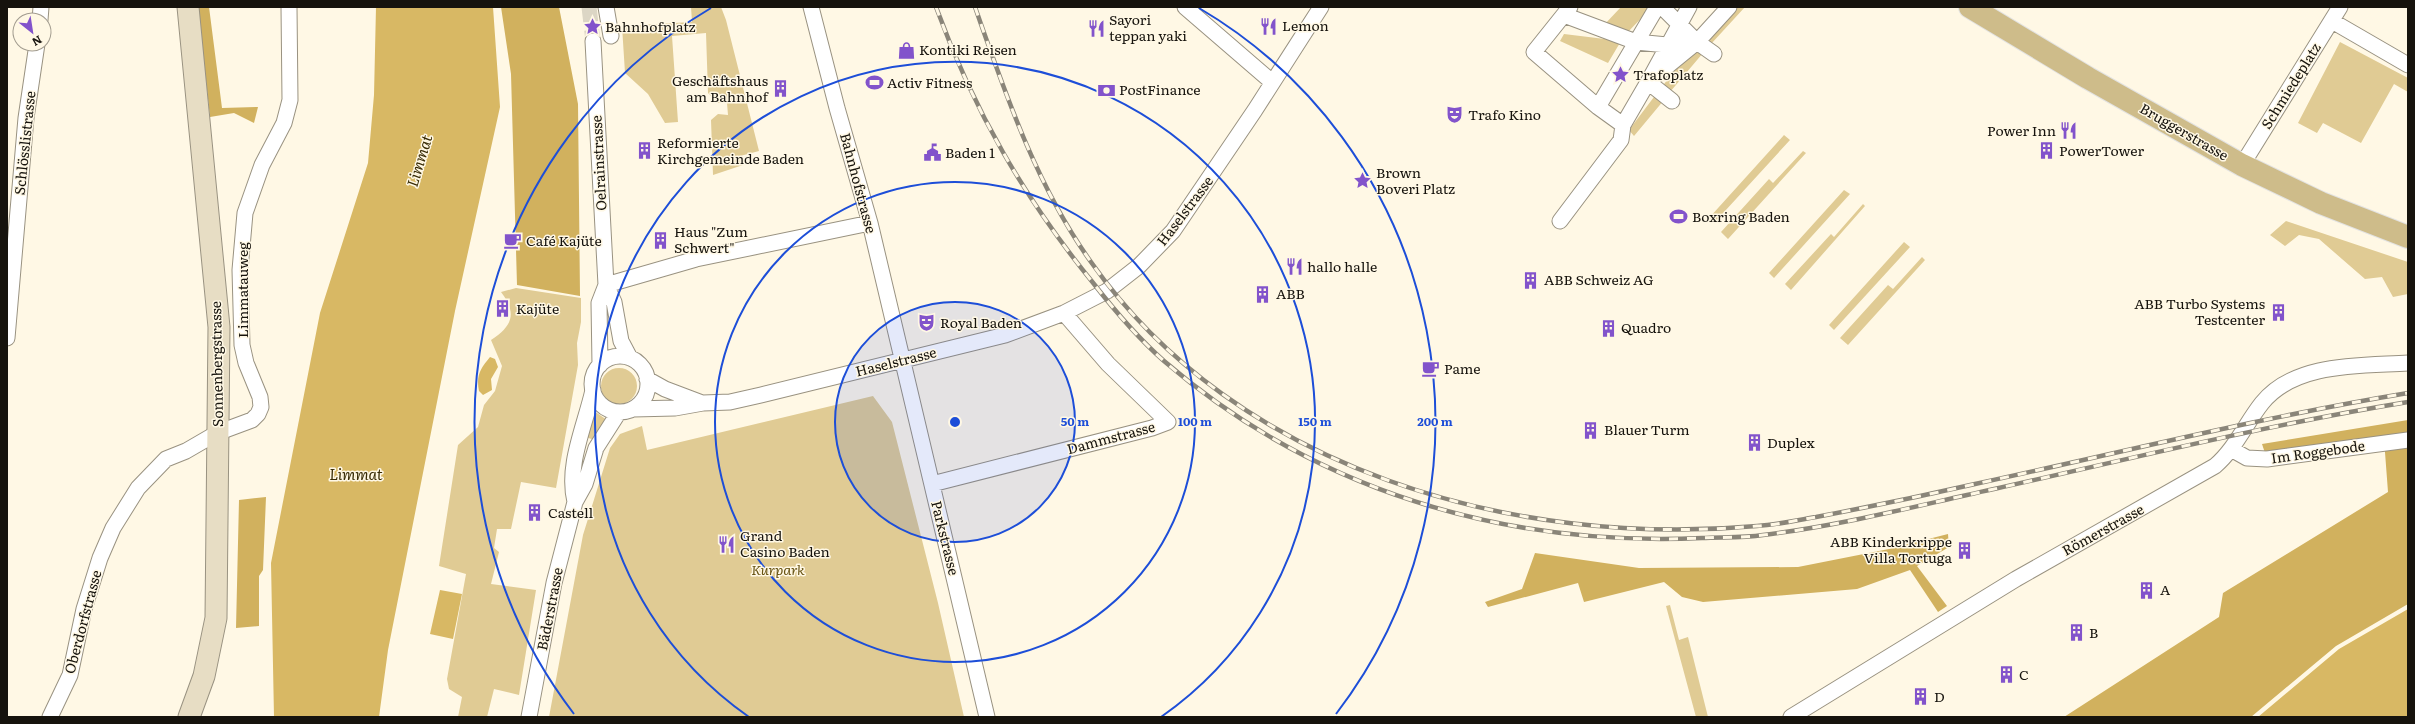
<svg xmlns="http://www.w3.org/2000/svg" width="2415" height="724" font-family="Literata,serif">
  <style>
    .green { fill: #e0cb94 }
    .forest { fill: #d1b15e }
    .water { fill: #d8b864 }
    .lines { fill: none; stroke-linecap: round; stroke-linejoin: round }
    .street-tunnel { stroke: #dcd6c5; stroke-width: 15; stroke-dasharray: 15 8; stroke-linecap: butt }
    .street-casing { stroke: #999281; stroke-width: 17 }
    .secondary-casing { stroke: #999281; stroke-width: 23 }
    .primary-casing { stroke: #e3e3e2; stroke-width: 24 }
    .street { stroke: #fff; stroke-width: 15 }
    .secondary { stroke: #e7ddc4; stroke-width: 21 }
    .primary { stroke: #cebc8a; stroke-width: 22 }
    .rail-casing { stroke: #8a8579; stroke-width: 4.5 }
    .rail { stroke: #fff8e5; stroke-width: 3; stroke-dasharray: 9; stroke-linecap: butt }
    .ring { fill: none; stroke: #1d4ed8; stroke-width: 2 }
    .labels { text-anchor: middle; stroke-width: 3; stroke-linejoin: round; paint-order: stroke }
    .poi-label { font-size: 14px; fill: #16130d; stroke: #fff8e5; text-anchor: start }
    .street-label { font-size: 14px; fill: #16130d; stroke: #fff8e5 }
    .park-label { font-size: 14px; font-style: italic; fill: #675211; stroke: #fff8e5 }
    .water-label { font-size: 15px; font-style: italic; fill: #372a04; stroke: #fff8e5 }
    .centre { fill: #1d4ed8; stroke: #fff8e5; stroke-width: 2 }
    .ring-label { font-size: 12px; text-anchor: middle; font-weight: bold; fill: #1d4ed8; stroke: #fff8e5; stroke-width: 3; stroke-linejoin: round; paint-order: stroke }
  </style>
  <rect width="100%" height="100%" fill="#fff8e5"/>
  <path class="green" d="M691 7H721L726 20 759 151 740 156 743 165 713 175 711 120 718 114 728 115 727 103H718L708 93 706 33 672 36 678 122 665 123 648 94 625 73 622 26 692 22Z
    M1621 7H1652L1626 34 1604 25Z
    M1731 7H1745L1711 44 1703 38Z
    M1564 34 1621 41 1608 63 1560 41Z
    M2340 42 2408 78V92L2394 84 2361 143 2323 123 2317 133 2298 123Z
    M1692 48 1703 53 1670 92 1661 88Z
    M1657 93 1664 100 1634 136 1629 130Z
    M1784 135 1790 140 1714 223 1709 218Z
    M1803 151 1806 153 1728 239 1721 232 1769 179 1773 183Z
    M1844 190 1850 194 1774 278 1769 273Z
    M1863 204 1865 206 1791 290 1785 284 1831 234 1834 237Z
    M2286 221 2408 262V294L2393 297 2382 277 2365 279 2319 239 2299 235 2285 246 2270 235Z
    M1904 242 1910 247 1834 330 1829 325Z
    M1922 257 1925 260 1848 345 1840 338 1888 285 1893 289Z
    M516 288 581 298V322L577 343 578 365 556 488 521 482 511 529H497L494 548 499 552 491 584 536 590 519 695 494 689 487 717H458L462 697 449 689 447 679 466 574 439 566 458 445 478 427 484 405 495 391 502 366 491 340C513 326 517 313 501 292Z
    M601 386a18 18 0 1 1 36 0a18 18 0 1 1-36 0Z
    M873 396 892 422 938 603 964 717H549L583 535 610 448 620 434 642 426 647 450Z
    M594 411 607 420 594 440 586 437Z
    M1670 605 1679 640 1688 637 1708 717H1696L1666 606Z"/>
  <path class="forest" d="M198 7H209L222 108 258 107 254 123 234 113 210 117Z
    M501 7H559L578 104 580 296 517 285 511 74Z
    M2408 420V604L2336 646 2251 717H2064L2219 617 2223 593 2388 492 2384 439 2265 453 2262 444Z
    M266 497 263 570 259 576V626L236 628 239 500Z
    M1948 534 1949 547 1917 566 1947 606 1938 612 1910 570 1857 589 1703 602 1682 597 1664 582 1584 602 1578 583 1488 607 1485 602 1522 589 1535 553 1639 568 1798 567 1889 549Z"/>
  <path class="water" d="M376 7H493L500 107 455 311 388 650 379 717H274L271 563 320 313 368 163 374 95Z
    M490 357 495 359 498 367 491 379 492 390 483 395 479 391C476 376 480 369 490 357Z
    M440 590 462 594 453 639 430 634Z
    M2408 609V717H2258L2339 649Z"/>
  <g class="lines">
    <path class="street-tunnel" d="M589 7 593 41"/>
    <defs>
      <path id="street" d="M606 7 611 36
        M811 7 837 108 870 223 987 717
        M1185 7 1272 82
        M1570 7 1534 52 1598 107 1623 125
        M1662 7 1697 42 1714 54
        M1564 15 1636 42 1667 45 1697 42
        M40 20 41 7
        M2332 21 2408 65
        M593 41 606 285 614 302 621 341 630 358
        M1672 101 1648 82 1689 7
        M1598 107 1657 7
        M2242 165 2340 7
        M1560 221 1621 140 1623 125 1648 82 1697 42 1729 7
        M606 285 696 259 870 223
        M7 338 26 118 37 44
        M592 384a28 28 0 1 1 56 0a28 28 0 1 1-56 0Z
        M600 365 599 303 606 285
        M647 379 665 389 702 403
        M633 409 675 408 703 403 730 402 761 395 1005 335 1064 313 1107 291 1139 266 1173 231 1255 110 1321 7
        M2231 449 2247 458 2267 459 2408 440
        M932 484 1152 428 1168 422 1108 364 1064 313
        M575 502C566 465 585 426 593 390
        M50 717 70 675 84 609 100 558 113 528 138 488 166 459 186 451 217 433 252 420 258 414 261 407 260 397 246 363 242 345 240 270 245 213 262 165 284 123 290 100 289 7
        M529 717 554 583 575 502 585 484 596 448 619 412
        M1791 717 2016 579 2215 466C2235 449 2246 423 2262 403 2295 362 2361 366 2408 363"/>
      <path id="secondary" d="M188 7 219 327 216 618 204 676 189 717"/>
      <path id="primary" d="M1970 7 2088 78 2242 165 2321 203 2408 237"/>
    </defs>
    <use href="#street" class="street-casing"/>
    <use href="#secondary" class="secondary-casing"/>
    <use href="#primary" class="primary-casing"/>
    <use href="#street" class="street"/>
    <use href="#secondary" class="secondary"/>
    <use href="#primary" class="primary"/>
    <defs>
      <path id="rail" d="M936 7C974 111 1024 198 1094 284 1115 311 1138 338 1164 361 1315 491 1505 547 1702 538 1722 537 1743 538 1763 535 1831 527 1900 510 1967 495 2113 463 2260 426 2408 402
        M975 7C1006 95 1036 185 1091 262 1237 470 1514 548 1757 526 1777 525 1797 520 1816 517 1869 507 1922 496 1975 484 2119 453 2262 417 2408 393"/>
    </defs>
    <use href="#rail" class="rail-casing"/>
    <use href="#rail" class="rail"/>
  </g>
  <circle cx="955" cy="422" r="120" fill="#1d4ed8" fill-opacity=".12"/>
  <g class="ring">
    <circle cx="955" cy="422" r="120"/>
    <circle cx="955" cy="422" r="240"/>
    <path d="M749 717A360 360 0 1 1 1161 717"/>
    <path d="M574 714A480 480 0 0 1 711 8M1199 8A480 480 0 0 1 1336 714"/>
  </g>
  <defs>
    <symbol id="restaurant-bare" viewBox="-9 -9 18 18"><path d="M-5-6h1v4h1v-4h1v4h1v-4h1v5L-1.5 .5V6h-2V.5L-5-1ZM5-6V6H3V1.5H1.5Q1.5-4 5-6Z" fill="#8253cb" stroke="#fff8e5" stroke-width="2.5" paint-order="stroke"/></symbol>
    <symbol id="sight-bare" viewBox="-9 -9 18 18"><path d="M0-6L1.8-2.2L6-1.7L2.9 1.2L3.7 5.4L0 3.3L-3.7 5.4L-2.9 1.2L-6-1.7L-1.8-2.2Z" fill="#8253cb" stroke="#fff8e5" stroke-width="2.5" paint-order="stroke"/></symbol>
    <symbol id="shop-bare" viewBox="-9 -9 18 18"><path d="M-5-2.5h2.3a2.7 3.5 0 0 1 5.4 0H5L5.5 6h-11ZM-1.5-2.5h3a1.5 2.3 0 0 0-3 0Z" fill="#8253cb" stroke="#fff8e5" stroke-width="2.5" paint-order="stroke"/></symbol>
    <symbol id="stadium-bare" viewBox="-9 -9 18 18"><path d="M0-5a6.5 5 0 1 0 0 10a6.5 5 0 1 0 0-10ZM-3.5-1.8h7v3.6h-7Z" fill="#8253cb" stroke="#fff8e5" stroke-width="2.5" paint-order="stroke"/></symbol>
    <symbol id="building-bare" viewBox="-9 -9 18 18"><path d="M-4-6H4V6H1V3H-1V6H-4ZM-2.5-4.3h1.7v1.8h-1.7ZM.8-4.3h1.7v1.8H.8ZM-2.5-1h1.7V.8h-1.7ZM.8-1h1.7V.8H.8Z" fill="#8253cb" stroke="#fff8e5" stroke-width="2.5" paint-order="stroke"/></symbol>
    <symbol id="bank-bare" viewBox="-9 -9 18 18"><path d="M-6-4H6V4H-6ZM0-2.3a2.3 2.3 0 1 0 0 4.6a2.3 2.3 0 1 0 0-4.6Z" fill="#8253cb" stroke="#fff8e5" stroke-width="2.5" paint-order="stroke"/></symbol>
    <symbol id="theatre-bare" viewBox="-9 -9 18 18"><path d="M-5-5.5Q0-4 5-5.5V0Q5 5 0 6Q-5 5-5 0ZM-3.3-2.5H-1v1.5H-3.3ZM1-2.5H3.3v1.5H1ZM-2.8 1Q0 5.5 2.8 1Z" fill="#8253cb" stroke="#fff8e5" stroke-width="2.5" paint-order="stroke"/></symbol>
    <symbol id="civic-bare" viewBox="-9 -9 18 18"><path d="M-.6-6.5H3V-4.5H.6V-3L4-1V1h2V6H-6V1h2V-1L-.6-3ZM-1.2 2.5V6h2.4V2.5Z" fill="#8253cb" stroke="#fff8e5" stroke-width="2.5" paint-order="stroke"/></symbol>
    <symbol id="cafe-bare" viewBox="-9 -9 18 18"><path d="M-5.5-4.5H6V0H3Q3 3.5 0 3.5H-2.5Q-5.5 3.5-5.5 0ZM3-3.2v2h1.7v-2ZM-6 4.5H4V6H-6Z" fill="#8253cb" stroke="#fff8e5" stroke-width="2.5" paint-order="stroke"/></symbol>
  </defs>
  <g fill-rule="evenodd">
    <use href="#restaurant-bare" x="1256" y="14" width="25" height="25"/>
    <use href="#sight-bare" x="580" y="14" width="25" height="25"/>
    <use href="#restaurant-bare" x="1084" y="16" width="25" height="25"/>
    <use href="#shop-bare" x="894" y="38" width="25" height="25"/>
    <use href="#sight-bare" x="1608" y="62" width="25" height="25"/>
    <use href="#stadium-bare" x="862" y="70" width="25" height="25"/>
    <use href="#building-bare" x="768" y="76" width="25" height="25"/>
    <use href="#bank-bare" x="1094" y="78" width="25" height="25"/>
    <use href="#theatre-bare" x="1442" y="102" width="25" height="25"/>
    <use href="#restaurant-bare" x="2056" y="118" width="25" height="25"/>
    <use href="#building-bare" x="632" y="138" width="25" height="25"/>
    <use href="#building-bare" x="2034" y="138" width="25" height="25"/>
    <use href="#civic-bare" x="920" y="140" width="25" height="25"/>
    <use href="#sight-bare" x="1350" y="168" width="25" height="25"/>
    <use href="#stadium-bare" x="1666" y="204" width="25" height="25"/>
    <use href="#building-bare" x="648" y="228" width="25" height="25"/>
    <use href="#cafe-bare" x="500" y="228" width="25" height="25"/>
    <use href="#restaurant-bare" x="1282" y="254" width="25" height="25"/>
    <use href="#building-bare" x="1518" y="268" width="25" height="25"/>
    <use href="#building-bare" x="1250" y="282" width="25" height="25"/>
    <use href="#building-bare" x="490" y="296" width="25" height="25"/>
    <use href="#building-bare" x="2266" y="300" width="25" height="25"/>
    <use href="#theatre-bare" x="914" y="310" width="25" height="25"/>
    <use href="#building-bare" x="1596" y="316" width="25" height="25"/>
    <use href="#cafe-bare" x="1418" y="356" width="25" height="25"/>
    <use href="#building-bare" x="1578" y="418" width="25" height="25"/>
    <use href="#building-bare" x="1742" y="430" width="25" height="25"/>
    <use href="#building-bare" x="522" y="500" width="25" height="25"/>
    <use href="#restaurant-bare" x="714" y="532" width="25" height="25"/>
    <use href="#building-bare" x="1952" y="538" width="25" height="25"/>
    <use href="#building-bare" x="2134" y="578" width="25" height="25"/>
    <use href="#building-bare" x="2064" y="620" width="25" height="25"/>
    <use href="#building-bare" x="1994" y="662" width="25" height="25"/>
    <use href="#building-bare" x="1908" y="684" width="25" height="25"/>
  </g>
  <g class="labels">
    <g class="poi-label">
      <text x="1109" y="25">Sayori<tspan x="1109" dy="16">teppan yaki</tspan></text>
      <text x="1282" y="31">Lemon</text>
      <text x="605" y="32">Bahnhofplatz</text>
      <text x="919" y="55">Kontiki Reisen</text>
      <text x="1633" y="80">Trafoplatz</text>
      <text x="768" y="86" text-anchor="end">Geschäftshaus<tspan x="768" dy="16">am Bahnhof</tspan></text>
      <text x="887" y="88">Activ Fitness</text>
      <text x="1119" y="95">PostFinance</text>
      <text x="1468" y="120">Trafo Kino</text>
      <text x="2056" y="136" text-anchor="end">Power Inn</text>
      <text x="657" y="148">Reformierte<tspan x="657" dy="16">Kirchgemeinde Baden</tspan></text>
      <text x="2059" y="156">PowerTower</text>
      <text x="945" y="158">Baden 1</text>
      <text x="1376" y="178">Brown<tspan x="1376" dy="16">Boveri Platz</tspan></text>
      <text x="1692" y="222">Boxring Baden</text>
      <text x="674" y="237">Haus "Zum<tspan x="674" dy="16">Schwert"</tspan></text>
      <text x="526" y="246">Café Kajüte</text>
      <text x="1307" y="272">hallo halle</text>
      <text x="1544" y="285">ABB Schweiz AG</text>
      <text x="1276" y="299">ABB</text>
      <text x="2265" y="309" text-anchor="end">ABB Turbo Systems<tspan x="2265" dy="16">Testcenter</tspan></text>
      <text x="516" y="314">Kajüte</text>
      <text x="940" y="328">Royal Baden</text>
      <text x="1621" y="333">Quadro</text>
      <text x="1444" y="374">Pame</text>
      <text x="1604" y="435">Blauer Turm</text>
      <text x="1767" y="448">Duplex</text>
      <text x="548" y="518">Castell</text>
      <text x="740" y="541">Grand<tspan x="740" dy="16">Casino Baden</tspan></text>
      <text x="1952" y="547" text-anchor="end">ABB Kinderkrippe<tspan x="1952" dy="16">Villa Tortuga</tspan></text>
      <text x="2160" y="595">A</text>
      <text x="2089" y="638">B</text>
      <text x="2019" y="680">C</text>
      <text x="1934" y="702">D</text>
    </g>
    <g class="street-label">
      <text transform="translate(2291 86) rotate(-58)" y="5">Schmiedeplatz</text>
      <text transform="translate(2184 132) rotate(30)" y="5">Bruggerstrasse</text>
      <text transform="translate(25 143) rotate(-84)" y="5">Schlösslistrasse</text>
      <text transform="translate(599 163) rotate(-93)" y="5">Oelrainstrasse</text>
      <text transform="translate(858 183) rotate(75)" y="5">Bahnhofstrasse</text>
      <text transform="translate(1185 211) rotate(-53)" y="5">Haselstrasse</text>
      <text transform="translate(243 290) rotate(-90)" y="5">Limmatauweg</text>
      <text transform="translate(896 362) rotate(-14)" y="5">Haselstrasse</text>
      <text transform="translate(217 364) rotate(-91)" y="5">Sonnenbergstrasse</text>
      <text transform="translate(1111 438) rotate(-15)" y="5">Dammstrasse</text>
      <text transform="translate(2318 452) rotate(-8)" y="5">Im Roggebode</text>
      <text transform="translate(2103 530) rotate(-29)" y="5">Römerstrasse</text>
      <text transform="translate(945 538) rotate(76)" y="5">Parkstrasse</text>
      <text transform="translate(550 609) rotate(-79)" y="5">Bäderstrasse</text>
      <text transform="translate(83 622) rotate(-75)" y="5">Oberdorfstrasse</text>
    </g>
    <g class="park-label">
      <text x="778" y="575">Kurpark</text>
    </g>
    <g class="water-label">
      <text transform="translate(420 161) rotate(-73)" y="5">Limmat</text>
      <text x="356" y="480">Limmat</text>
    </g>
  </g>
  <circle cx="955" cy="422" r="6" class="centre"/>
  <g class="ring-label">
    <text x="1075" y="426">50 m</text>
    <text x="1195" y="426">100 m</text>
    <text x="1315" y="426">150 m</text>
    <text x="1435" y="426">200 m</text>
  </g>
  <rect width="2415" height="724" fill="none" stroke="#16130d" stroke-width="16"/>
  <g transform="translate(32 32) rotate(150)"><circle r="19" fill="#fff8e5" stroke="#a29c8f"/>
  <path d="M0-3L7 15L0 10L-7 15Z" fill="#8253cb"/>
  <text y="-6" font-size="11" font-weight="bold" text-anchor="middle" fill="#16130d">N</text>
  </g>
</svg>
